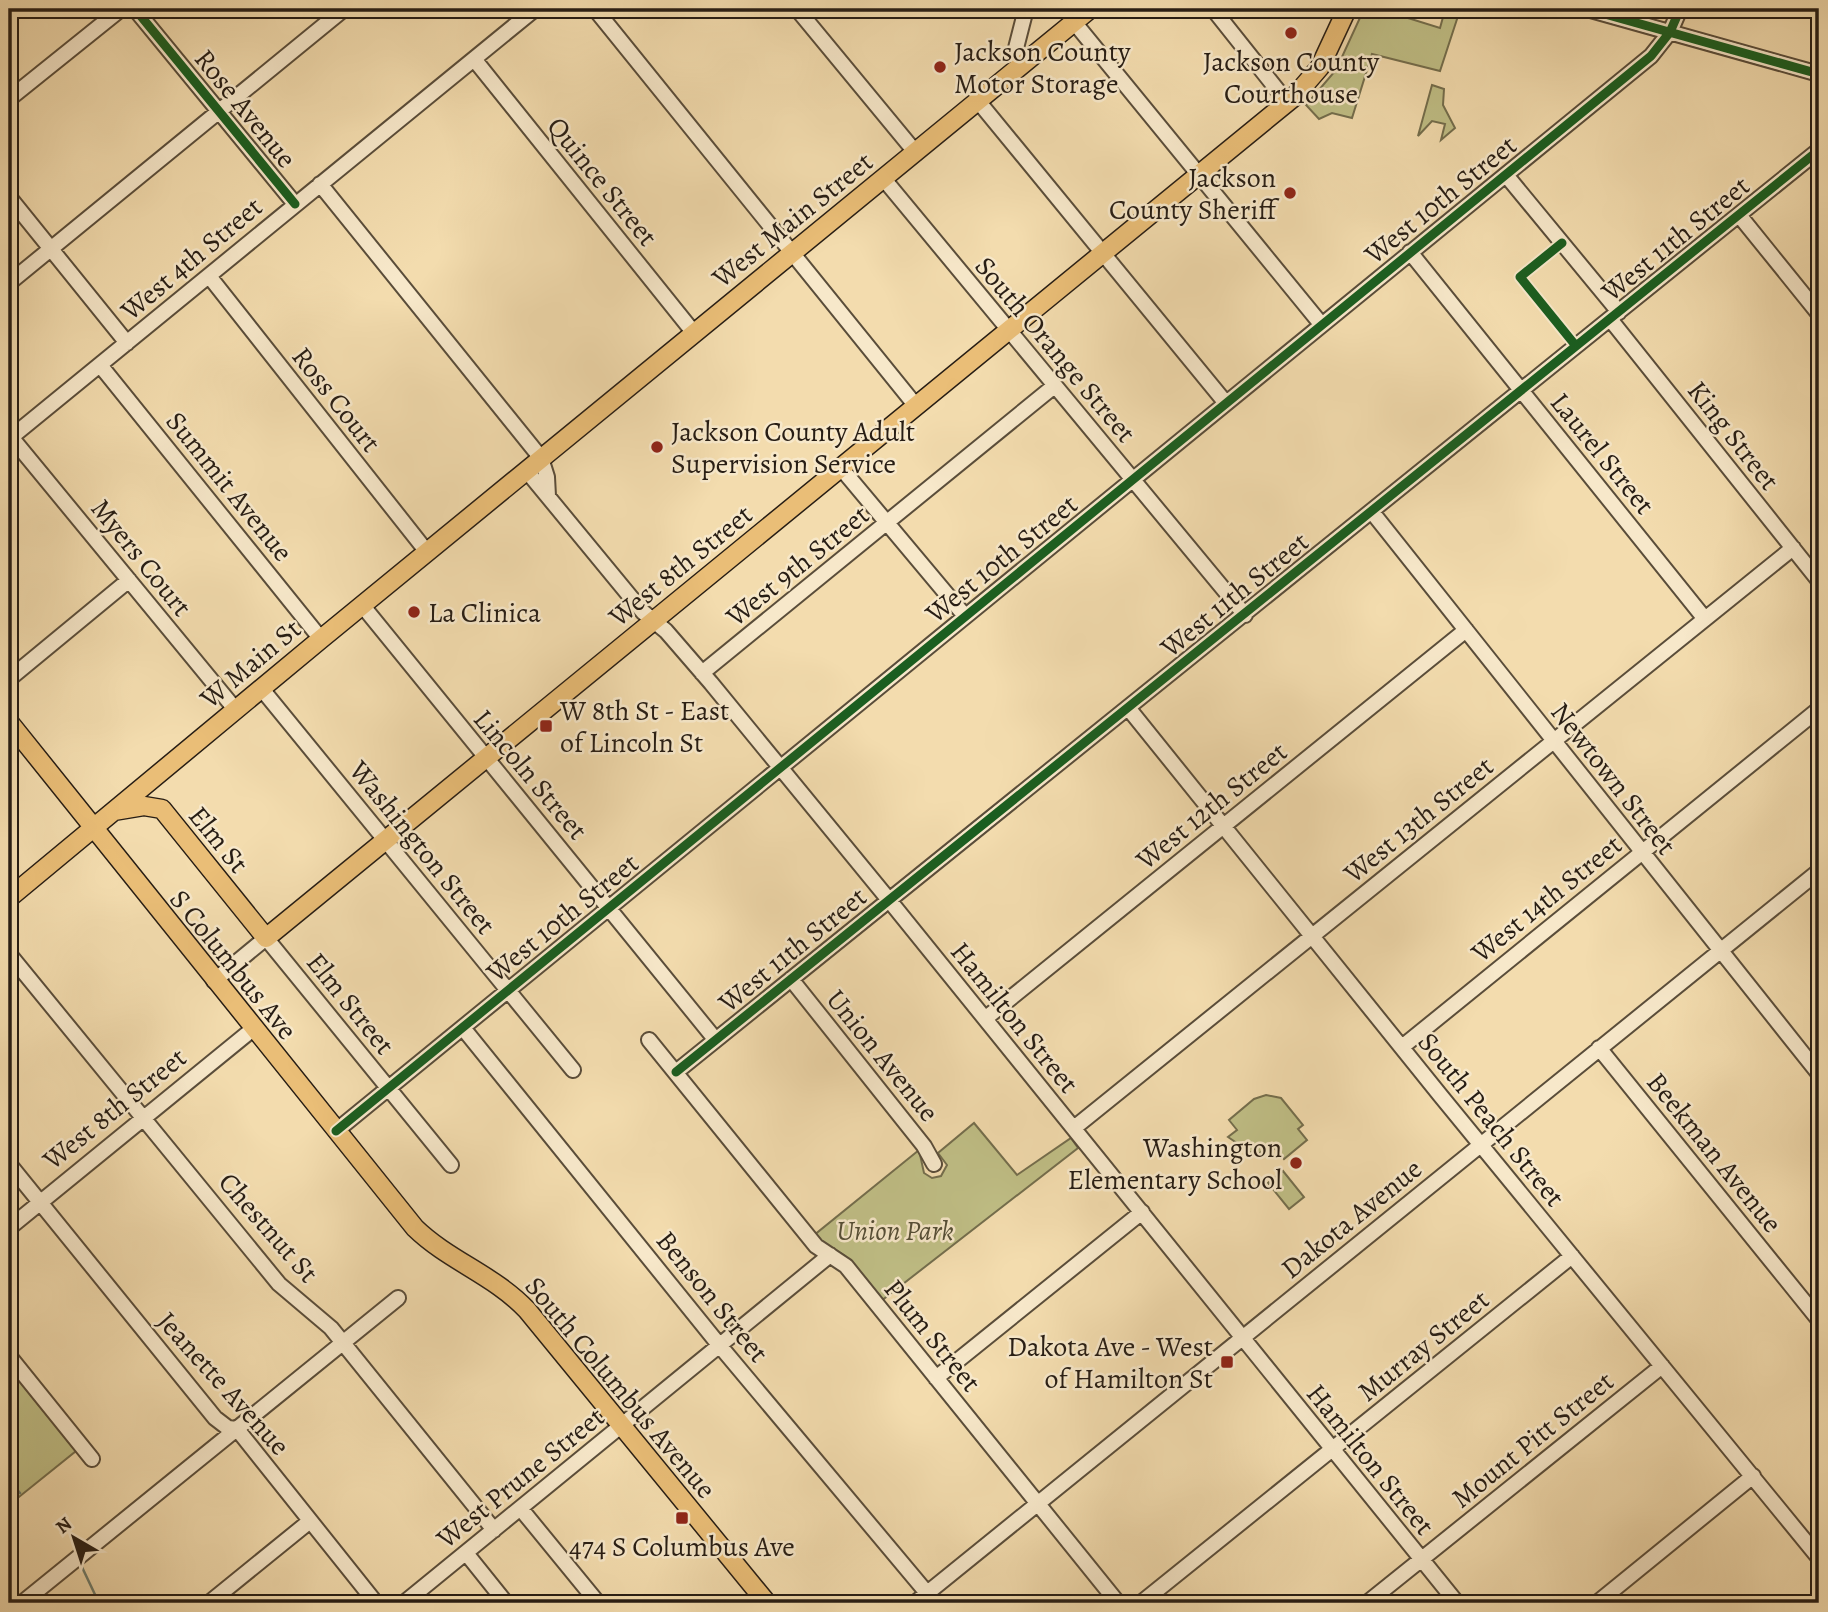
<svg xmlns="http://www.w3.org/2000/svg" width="1828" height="1612" font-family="Alegreya,serif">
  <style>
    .green { fill: #c0bf86; stroke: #746e4d; stroke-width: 2 }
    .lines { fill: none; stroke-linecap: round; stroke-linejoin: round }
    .stream { stroke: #6d7c6d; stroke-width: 2.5 }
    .minor-casing { stroke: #5a4d3a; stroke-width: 18 }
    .major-casing { stroke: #271d14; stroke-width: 21 }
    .minor { stroke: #f7e8ca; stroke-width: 14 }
    .major { stroke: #eabe77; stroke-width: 18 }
    .cycleway-casing { stroke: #f7e8ca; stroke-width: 13 }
    .cycleway { stroke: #1b5e20; stroke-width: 9 }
    .poi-dot { fill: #8f2418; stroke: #f7e8ca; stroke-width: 2.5 }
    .labels { text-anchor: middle; stroke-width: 5; stroke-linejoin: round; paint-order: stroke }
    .poi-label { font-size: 28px; fill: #271d14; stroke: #f7e8ca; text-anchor: start }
    .street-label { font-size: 28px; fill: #271d14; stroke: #f7e8ca }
    .park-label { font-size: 28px; font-style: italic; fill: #554e36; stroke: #f7e8ca }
  </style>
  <rect width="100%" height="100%" fill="#f3dcae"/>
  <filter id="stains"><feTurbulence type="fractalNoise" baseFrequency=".00286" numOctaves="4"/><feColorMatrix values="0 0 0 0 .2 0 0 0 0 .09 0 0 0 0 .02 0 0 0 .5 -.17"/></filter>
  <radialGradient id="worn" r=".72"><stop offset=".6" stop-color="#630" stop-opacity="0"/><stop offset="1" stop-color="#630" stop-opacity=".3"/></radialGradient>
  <path class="green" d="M1364 9H1379L1440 28 1445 10 1459 13 1440 71 1372 54 1352 118 1332 113 1319 119 1306 105 1336 70Z
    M1432 85 1444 89 1443 105 1455 128 1441 140 1445 124 1432 121 1418 136Z
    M1266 1095 1281 1098 1303 1125 1298 1129 1307 1140 1284 1159 1271 1144 1256 1156 1228 1137 1237 1130 1229 1120 1254 1099Z
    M974 1123 1017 1175 1071 1138 1078 1148 881 1301 845 1256 813 1236 919 1150 924 1173 932 1178 941 1176 947 1165 938 1153Z
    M1283 1171 1304 1197 1289 1209 1268 1183Z
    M9 1368 76 1451 9 1505Z"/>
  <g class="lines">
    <path class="stream" d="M9 1480 20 1493
      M81 1565 99 1603"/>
    <defs>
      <path id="minor" d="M135 9 295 204
        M595 9 916 406
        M797 9 916 153
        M1213 9 1287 102
        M1587 9 1819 74
        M1074 22 1321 324
        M474 59 694 333
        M1019 67 1016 48 1026 9
        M9 99 121 9
        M978 101 1225 402
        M1506 175 1619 312
        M883 178 1245 615
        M320 184 541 458 547 477 548 496
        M9 197 127 343
        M1739 215 1819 314
        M1410 252 1705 619
        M209 276 427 552
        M9 283 344 9
        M1610 319 1819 581
        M100 365 321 639
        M11 437 235 709
        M9 439 535 9
        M841 468 965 616
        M526 470 643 612 666 631 711 683 889 900 1457 1603
        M1372 512 1819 1074
        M362 605 715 1039
        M702 673 1053 387
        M9 679 129 580
        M261 688 573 1070
        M1129 709 1440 1095 1819 1558
        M9 954 279 1284 331 1328 494 1530
        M791 979 924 1146 934 1164
        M214 981 266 938 451 1165
        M986 1018 1466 630
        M463 1028 720 1346 927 1593
        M649 1040 816 1246 846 1266 1118 1603
        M1402 1047 1819 709
        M1599 1048 1819 1320
        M676 1072 1819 150
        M1074 1128 1793 548
        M336 1131 1651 56 1670 32 1680 9
        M9 1164 215 1418 228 1428 237 1429 376 1603
        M9 1228 253 1029
        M9 1356 92 1459
        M936 1378 1142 1212
        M521 1509 598 1603
        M466 1553 506 1603
        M22 1603 398 1298
        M209 1603 310 1521
        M404 1603 830 1255
        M915 1603 1819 871
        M1141 1603 1572 1256
        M1367 1603 1662 1366
        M1597 1603 1753 1476"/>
      <path id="major" d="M9 722 415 1228C449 1261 494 1275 527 1310L767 1603
        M114 811 144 806 162 809 266 938 1295 96 1320 67 1347 9
        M9 898 321 639 1090 9"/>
    </defs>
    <use href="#minor" class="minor-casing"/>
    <use href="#major" class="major-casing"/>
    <use href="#minor" class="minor"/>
    <use href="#major" class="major"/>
    <defs>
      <path id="cycleway" d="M135 9 295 204
        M1587 9 1819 74
        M1562 243 1520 277 1576 346
        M676 1072 1819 150
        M336 1131 1651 56 1670 32 1680 9"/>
    </defs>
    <use href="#cycleway" class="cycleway-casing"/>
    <use href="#cycleway" class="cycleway"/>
  </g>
  <g class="poi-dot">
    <circle cx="1291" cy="33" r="7"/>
    <circle cx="940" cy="67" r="7"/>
    <circle cx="1290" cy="193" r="7"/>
    <circle cx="657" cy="447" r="7"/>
    <circle cx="414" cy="612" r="7"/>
    <rect x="539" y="719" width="14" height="14" rx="3.5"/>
    <circle cx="1296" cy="1163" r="7"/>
    <rect x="1220" y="1355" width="14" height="14" rx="3.5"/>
    <rect x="675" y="1511" width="14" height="14" rx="3.5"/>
  </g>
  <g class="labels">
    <g class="poi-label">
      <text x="954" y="61">Jackson County<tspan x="954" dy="32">Motor Storage</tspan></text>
      <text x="1291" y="71" text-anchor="middle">Jackson County<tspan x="1291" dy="32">Courthouse</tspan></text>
      <text x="1276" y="187" text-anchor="end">Jackson<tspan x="1276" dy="32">County Sheriff</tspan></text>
      <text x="671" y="441">Jackson County Adult<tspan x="671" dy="32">Supervision Service</tspan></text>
      <text x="428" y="622">La Clinica</text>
      <text x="560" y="720">W 8th St - East<tspan x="560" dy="32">of Lincoln St</tspan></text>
      <text x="1282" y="1157" text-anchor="end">Washington<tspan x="1282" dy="32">Elementary School</tspan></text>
      <text x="1213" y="1356" text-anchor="end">Dakota Ave - West<tspan x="1213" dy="32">of Hamilton St</tspan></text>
      <text x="682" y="1556" text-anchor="middle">474 S Columbus Ave</text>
    </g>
    <g class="street-label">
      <text transform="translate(246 108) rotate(51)" y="10">Rose Avenue</text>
      <text transform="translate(603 181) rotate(51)" y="10">Quince Street</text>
      <text transform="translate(1440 199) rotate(-39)" y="10">West 10th Street</text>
      <text transform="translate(792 219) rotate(-39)" y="10">West Main Street</text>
      <text transform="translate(1675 238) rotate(-39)" y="10">West 11th Street</text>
      <text transform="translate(191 258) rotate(-40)" y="10">West 4th Street</text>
      <text transform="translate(1056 349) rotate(50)" y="10">South Orange Street</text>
      <text transform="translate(337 399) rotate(52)" y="10">Ross Court</text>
      <text transform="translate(1734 435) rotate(52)" y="10">King Street</text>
      <text transform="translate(1603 453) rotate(51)" y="10">Laurel Street</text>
      <text transform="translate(230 486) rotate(51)" y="10">Summit Avenue</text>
      <text transform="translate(142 557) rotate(51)" y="10">Myers Court</text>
      <text transform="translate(1001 558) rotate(-39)" y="10">West 10th Street</text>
      <text transform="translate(680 565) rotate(-39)" y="10">West 8th Street</text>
      <text transform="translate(797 565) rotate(-39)" y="10">West 9th Street</text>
      <text transform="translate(1234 594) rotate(-39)" y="10">West 11th Street</text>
      <text transform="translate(250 663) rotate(-40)" y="10">W Main St</text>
      <text transform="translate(531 774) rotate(50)" y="10">Lincoln Street</text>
      <text transform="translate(1614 778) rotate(52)" y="10">Newtown Street</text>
      <text transform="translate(1211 805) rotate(-39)" y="10">West 12th Street</text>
      <text transform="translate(1418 819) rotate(-39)" y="10">West 13th Street</text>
      <text transform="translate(219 839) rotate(51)" y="10">Elm St</text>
      <text transform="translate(423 847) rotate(51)" y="10">Washington Street</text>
      <text transform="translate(1546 898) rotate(-39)" y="10">West 14th Street</text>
      <text transform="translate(562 917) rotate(-39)" y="10">West 10th Street</text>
      <text transform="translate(792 949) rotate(-39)" y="10">West 11th Street</text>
      <text transform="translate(234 964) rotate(51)" y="10">S Columbus Ave</text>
      <text transform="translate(351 1003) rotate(51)" y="10">Elm Street</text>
      <text transform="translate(1015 1017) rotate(51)" y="10">Hamilton Street</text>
      <text transform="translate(883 1055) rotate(51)" y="10">Union Avenue</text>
      <text transform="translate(114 1108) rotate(-39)" y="10">West 8th Street</text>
      <text transform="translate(1492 1119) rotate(51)" y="10">South Peach Street</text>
      <text transform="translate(1715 1152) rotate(51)" y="10">Beekman Avenue</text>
      <text transform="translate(1351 1218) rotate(-39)" y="10">Dakota Avenue</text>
      <text transform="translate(269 1227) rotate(49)" y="10">Chestnut St</text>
      <text transform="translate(713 1296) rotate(51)" y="10">Benson Street</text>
      <text transform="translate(933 1335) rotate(51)" y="10">Plum Street</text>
      <text transform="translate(1423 1345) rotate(-39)" y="10">Murray Street</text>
      <text transform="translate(224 1383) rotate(48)" y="10">Jeanette Avenue</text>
      <text transform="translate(621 1387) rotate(50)" y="10">South Columbus Avenue</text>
      <text transform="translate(1532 1439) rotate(-39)" y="10">Mount Pitt Street</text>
      <text transform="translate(1371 1459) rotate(51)" y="10">Hamilton Street</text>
      <text transform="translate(520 1477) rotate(-39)" y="10">West Prune Street</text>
    </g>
    <g class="park-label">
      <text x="895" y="1240">Union Park</text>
    </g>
  </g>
  <rect width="1828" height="1612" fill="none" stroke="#f3dcae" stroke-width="35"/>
  <rect x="10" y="10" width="1807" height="1591" fill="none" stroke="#271d14" stroke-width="3.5"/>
  <rect x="18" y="18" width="1793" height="1577" fill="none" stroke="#271d14" stroke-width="2"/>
  <g transform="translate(74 1538) rotate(321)" stroke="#f7e8ca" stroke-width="5" paint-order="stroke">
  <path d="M0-5L12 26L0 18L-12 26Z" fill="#271d14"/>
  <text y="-10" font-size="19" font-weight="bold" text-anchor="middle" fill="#271d14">N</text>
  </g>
  <rect width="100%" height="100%" filter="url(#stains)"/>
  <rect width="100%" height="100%" fill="url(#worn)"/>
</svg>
